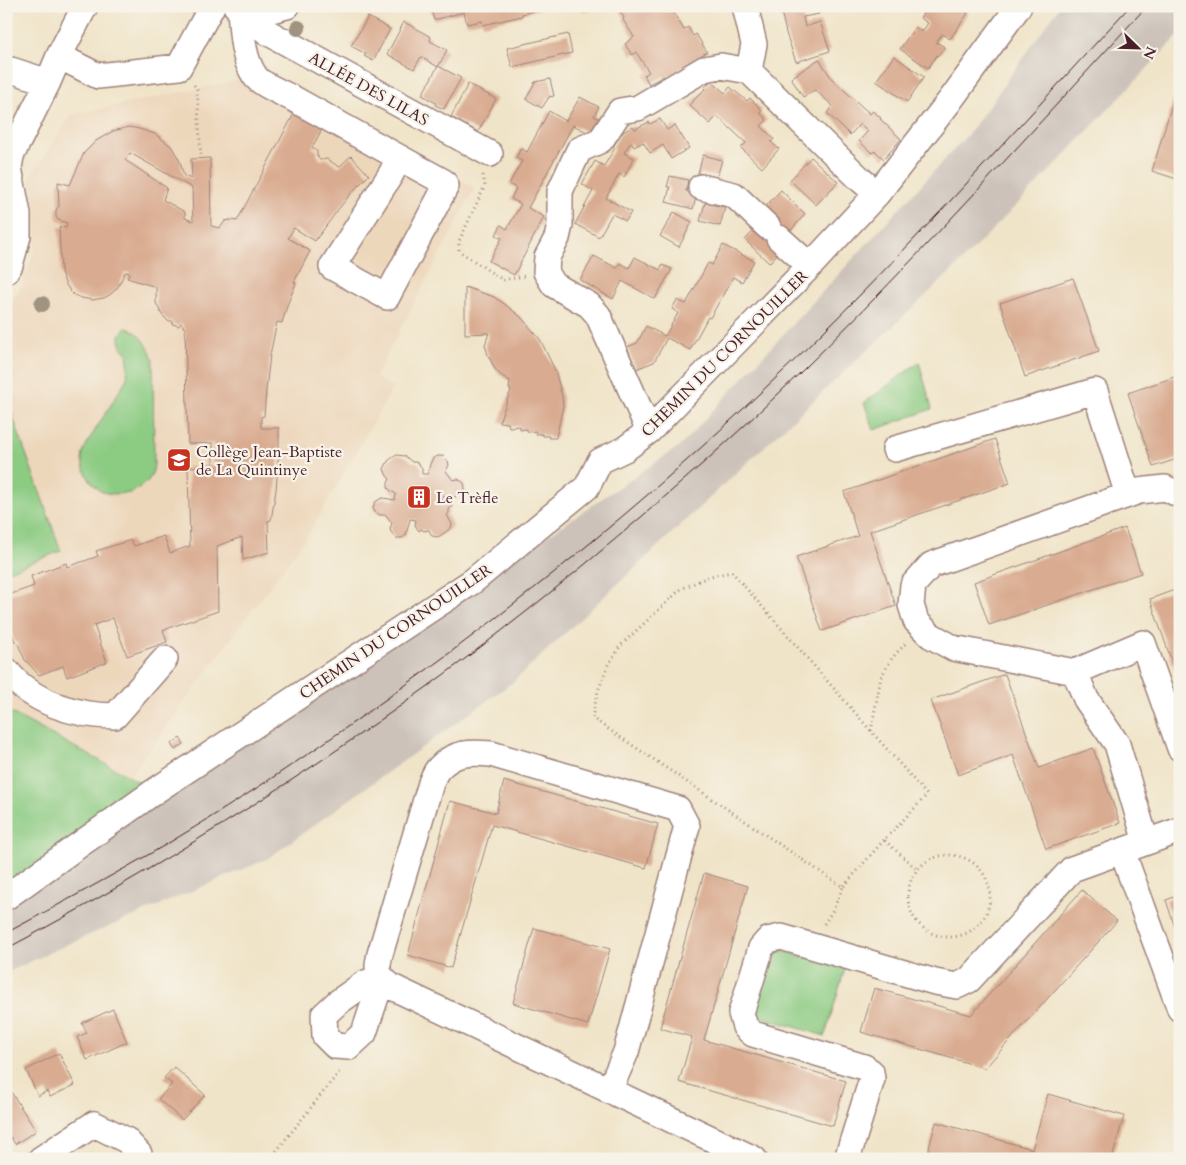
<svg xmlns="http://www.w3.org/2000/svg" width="1186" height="1165" font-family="Cardo,serif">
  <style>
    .built { fill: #edd7bb }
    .industrial { fill: #ccc2b9 }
    .green { fill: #8bcb82; stroke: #6a7556 }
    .building { fill: #d9ab90; fill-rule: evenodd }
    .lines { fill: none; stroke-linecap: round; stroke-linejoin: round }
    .minor-casing { stroke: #9d827a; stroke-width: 28 }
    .path { stroke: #9d827a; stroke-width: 3; stroke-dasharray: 1 4; stroke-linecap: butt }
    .minor { stroke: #fff; stroke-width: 25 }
    .tram { stroke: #4a1f2b; stroke-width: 1 }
    .tree { fill: #a09480 }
    .labels { text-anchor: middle; stroke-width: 4.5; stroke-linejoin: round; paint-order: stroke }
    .street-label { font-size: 16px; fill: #4a1f2b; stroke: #f7f3e8 }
    .poi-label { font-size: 16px; fill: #4a1f2b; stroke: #f7f3e8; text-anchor: start }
  </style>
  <rect width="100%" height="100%" fill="#f7f3e8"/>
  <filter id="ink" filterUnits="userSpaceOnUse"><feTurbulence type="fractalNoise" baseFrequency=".02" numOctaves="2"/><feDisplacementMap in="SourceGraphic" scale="10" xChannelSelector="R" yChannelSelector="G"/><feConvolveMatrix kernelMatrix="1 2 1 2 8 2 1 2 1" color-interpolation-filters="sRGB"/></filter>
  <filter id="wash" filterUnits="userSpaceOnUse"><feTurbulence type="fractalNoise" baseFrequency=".0096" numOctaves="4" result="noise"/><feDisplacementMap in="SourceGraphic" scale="20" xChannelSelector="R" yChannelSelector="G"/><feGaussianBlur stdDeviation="1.12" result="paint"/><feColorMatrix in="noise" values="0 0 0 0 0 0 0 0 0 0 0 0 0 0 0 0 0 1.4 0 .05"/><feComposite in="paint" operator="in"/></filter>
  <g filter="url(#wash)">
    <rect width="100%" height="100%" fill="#f0e4c8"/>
    <path class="built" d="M263 75 475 188 375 377 393 388 310 532 130 776 6 710V307L22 286 35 247 36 213 30 177 71 115Z"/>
    <path class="industrial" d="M1060 6H1180V34L1043 178 955 268 513 682 267 859 66 945 6 973V903L681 445 971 131Z"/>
    <path class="green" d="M126 328C140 330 149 347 153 359L154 464 153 471 148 481 132 493 110 494 100 491 95 486 89 479 84 469 82 461 83 452 89 440 120 390 127 378 128 361 127 353 122 347 120 340V335L123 330Z
      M919 362 932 409 874 430 864 403Z
      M6 398 61 551 6 572Z
      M6 710 145 785 6 887Z
      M773 948 845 969 825 1036 754 1015Z"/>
    <g id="blocks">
      <path class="building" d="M430 6H540L541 9 522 14V16L483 25 482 21 467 24 464 12 434 20Z
        M582 6H606V7L583 12Z
        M617 6H667L670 12 672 10 684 30 688 27 693 36 696 34 707 52 688 63 689 64 666 78 664 76 649 84 644 75 649 72 636 52 632 55 625 44 634 37 623 20 624 18Z
        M782 6H817L819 14 803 17 805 27 820 22 830 51 796 62 786 33 781 11H783Z
        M928 6H958L968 13 950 39 942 34 936 42 945 47 938 56 937 55 928 68 900 49 915 27 922 32 928 23 920 18Z
        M368 17 390 29 373 61 364 56 366 54 351 46Z
        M404 22 431 37 430 41 447 50 438 67 421 57 414 69 387 54Z
        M568 34 572 53 512 67 507 48Z
        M894 56 924 77 907 102 876 81Z
        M819 59 832 79 870 114 873 111 881 118 880 119 901 139 884 159 875 151 872 153 859 141 868 131 860 124 850 135 827 113 833 106 815 90 803 97 791 78Z
        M438 66 461 78 444 109 435 105 436 103 422 95Z
        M550 79 554 96 549 97 542 108 526 99 535 82Z
        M711 81 725 93 730 87 747 101 750 98 762 110 760 113 767 120 761 126 774 139 771 142 779 149 762 168 741 148 746 143 717 116 710 124 689 105 705 89 704 88Z
        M468 84 496 99 478 132 451 117Z
        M1175 94 1180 95V180L1152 171Z
        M580 97 599 107 594 116 603 121 595 136 573 125 528 208 544 217 514 275 489 261 502 238 496 235 501 225 507 229 521 204 511 199 516 188 509 184 522 161 516 158 521 148 527 152 549 111 566 121Z
        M296 110 324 125 312 148 317 151V155L320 160 327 159 339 167 351 156 369 175 353 191 337 211 315 241 294 228 288 238 310 251 294 282 296 283 288 303 282 323 277 322 270 355 266 390 264 416 261 417V428H279V449L276 490 271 520 268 521 269 552 243 560 242 537 217 546 218 611 163 630 167 642 127 656 113 618 94 625 107 662 67 677 63 666 39 675 25 660 17 642H15L6 617V596L34 586 31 576 66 563 67 567 90 559 98 556 96 551 131 540 134 546 164 536 170 553 190 546 188 467 213 466V443L188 444 185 328 183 327V325L181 323 179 326 172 324 173 322 171 320 169 322 162 315 156 303V287L127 278 130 273 125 272 118 287 111 294 104 298 92 300 82 298 74 295 70 291 65 283 61 272 59 227 66 228 67 223 58 220 56 217V210L59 206 58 182 70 185 84 153 96 141 113 131 129 127 139 129 155 134 171 146 179 159 184 176 192 179 191 159 210 158 211 226 220 228 225 221 230 220 237 221ZM130 153 192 188 193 221 185 218V212L163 200 167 188 125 160Z
        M660 119 667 130 675 125 689 148 671 159 663 145 650 153 643 142 634 147 631 142 624 153 634 158 624 177 619 174 606 198 631 212 626 221 612 214 599 237 575 224 593 191 582 184 595 161 604 166 615 148 613 147 620 135 625 131 633 126 635 129 649 122 650 124Z
        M703 155 722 160 717 177 698 173Z
        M811 157 838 182 816 205 790 180Z
        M670 176 688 180 686 191 697 193 693 209 666 202 670 187H667Z
        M781 190 805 214 788 234 783 248 769 263 745 240 759 225 763 209Z
        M705 203 725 207 720 226 700 221Z
        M674 212 692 222 679 247 660 236Z
        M723 245 754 261 742 282 733 277 710 318 708 317 690 350 667 338 654 362 636 369 627 347 637 343 646 326 665 336 678 313 672 309 677 300 686 304 708 263 712 265Z
        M594 256 617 268 620 263 629 268 635 257 660 270 662 265 672 269 655 299 622 281 613 299 580 280Z
        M1073 278 1099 351 1025 377 1000 303Z
        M465 287 494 297 506 305 521 317 540 339 555 370 562 396 563 406 556 438H549V436H543L542 434H536V431L528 432 526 429 520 430V426L509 427 508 423 499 422 511 390 509 389 510 381 502 376 495 369 488 355 485 345 489 333 465 334Z
        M1180 375V458L1153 467 1128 393Z
        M995 439 1010 483 870 531 896 606 822 631 796 557 858 536 844 492Z
        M396 455 405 456 412 462H416L419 464 422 468V474H428L430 464 433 458 438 456H443L448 461 449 465 446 471 453 480 458 479 464 483 465 488V491L460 495 454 497 443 495 441 500 448 503 452 507 449 509V513L447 515 452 524 451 528 440 536 437 537 432 536 429 530 424 531 421 529 419 531 415 525 416 520 410 519 406 535 402 538H396L391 532 390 529 392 523 386 515H380L374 511 373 507 375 502 380 499 383 498 395 500 396 494 391 491 388 488V483L390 479 387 476 384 469 388 461Z
        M1125 528 1141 573 989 625 974 582Z
        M1180 588V682H1179L1150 599Z
        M1005 674 1039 768 1093 748 1120 823 1046 849 1013 755 958 775 931 700Z
        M180 738 184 744 175 750 171 744Z
        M504 781 658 824 646 868 492 825 451 968 408 955 450 801 496 813Z
        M704 873 748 886 704 1040 846 1081 833 1126 679 1082 692 1037 660 1028Z
        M1082 890 1117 921 985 1068 861 1032 874 988 971 1015Z
        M1180 895V940H1179L1166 900Z
        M534 928 610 949 588 1025 513 1003Z
        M113 1009 127 1042 87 1060 77 1037 87 1033 82 1023Z
        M59 1053 75 1085 50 1097 47 1091 38 1096 26 1070Z
        M174 1067 205 1095 182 1120 158 1099 172 1084 164 1078Z
        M6 1084 36 1131 15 1144 6 1130Z
        M1048 1094 1124 1116 1112 1159H926L936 1122 1032 1149Z"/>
    </g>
  </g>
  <g filter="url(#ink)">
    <use href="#blocks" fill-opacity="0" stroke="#9d827a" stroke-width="1"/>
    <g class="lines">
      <defs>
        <path id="minor" d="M236 6 267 32 490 154
          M745 6 754 44 749 71 860 179 877 194
          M240 10C242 32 242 57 255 76 259 83 286 95 294 99 344 127 394 155 444 182L446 186 387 297 332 267 391 174 399 158
          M251 19 260 13 287 6
          M59 56 98 76 179 67 212 6
          M6 71 11 70 48 82
          M701 187 734 195 768 227
          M779 238 810 266
          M6 271 10 265 18 236V214L9 168 11 156 48 82 59 56 85 6
          M649 431 598 315 589 305 554 285 546 272 547 257 557 238 560 225V191L579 150 601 140 620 111 638 108 704 69 721 66 749 71
          M895 449 1095 391 1128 495
          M1180 495 1165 488 1139 491 931 565 913 585 911 605 916 621 930 635 953 648 1075 672 1143 643 1180 748
          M6 670C31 702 75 716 115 716L165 659
          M1075 672 1086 699 1117 744 1146 842
          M1122 851 1180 1009
          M6 897 155 791 473 581 587 487 600 461 625 449 649 431 810 266 877 194 949 102 1019 6
          M382 979 364 1033 349 1047 335 1046 325 1036 324 1015 337 1003 365 983Z
          M609 1091 626 1052 687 826 678 809 491 754C470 752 454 752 439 768 435 772 433 778 431 783L380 954C376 972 377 975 392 987L754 1159
          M41 1159 94 1124 126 1140 139 1154
          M847 1159 872 1079 871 1072 864 1067 753 1034 745 1027 741 1013 761 948 768 940 781 937 935 982 957 986 969 980 1072 869 1180 830"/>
      </defs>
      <use href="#minor" class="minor-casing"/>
      <path class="path" d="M194 85 197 88 201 159
        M483 175 485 186 459 241V251L503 280 525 276
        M871 731 881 677 892 658 906 643
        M884 840 843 887 592 718 598 691 608 665 621 645 681 589 710 576 732 572 927 795 884 840 918 870
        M908 896a41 41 0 1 1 82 0a41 41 0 1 1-82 0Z
        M824 924 833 910 843 887
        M270 1159 340 1071"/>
      <use href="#minor" class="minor"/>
      <path class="tram" d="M6 933C60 904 114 875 167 844 247 796 325 744 400 689 520 603 634 511 742 410 879 283 1004 143 1130 6
        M6 949C154 870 296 782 431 684 516 622 597 556 676 487 846 340 995 171 1147 6"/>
    </g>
    <g class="tree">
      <circle cx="298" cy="28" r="8"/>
      <circle cx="42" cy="304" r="8"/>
    </g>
  </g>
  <defs>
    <symbol id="school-square" viewBox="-11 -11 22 22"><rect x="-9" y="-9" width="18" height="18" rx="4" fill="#c8321e" stroke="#f7f3e8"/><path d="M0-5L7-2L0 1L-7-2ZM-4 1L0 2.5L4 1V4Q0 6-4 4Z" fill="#fff"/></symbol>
    <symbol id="building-square" viewBox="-11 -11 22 22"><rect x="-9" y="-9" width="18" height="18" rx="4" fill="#c8321e" stroke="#f7f3e8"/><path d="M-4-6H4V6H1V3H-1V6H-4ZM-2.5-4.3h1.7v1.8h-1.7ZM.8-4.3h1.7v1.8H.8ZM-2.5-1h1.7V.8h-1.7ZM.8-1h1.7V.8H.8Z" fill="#fff"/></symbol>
  </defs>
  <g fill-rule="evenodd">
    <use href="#school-square" x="165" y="446" width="28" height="28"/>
    <use href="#building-square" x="405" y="483" width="28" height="28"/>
  </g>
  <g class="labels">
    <g class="street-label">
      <text transform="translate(369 88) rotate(29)" y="6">ALLÉE DES LILAS</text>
      <text transform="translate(724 353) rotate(-45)" y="6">CHEMIN DU CORNOUILLER</text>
      <text transform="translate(395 631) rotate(-34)" y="6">CHEMIN DU CORNOUILLER</text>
    </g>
    <g class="poi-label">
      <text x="196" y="457">Collège Jean-Baptiste<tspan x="196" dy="18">de La Quintinye</tspan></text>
      <text x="436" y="503">Le Trèfle</text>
    </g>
  </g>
  <rect width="1186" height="1165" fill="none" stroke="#f7f3e8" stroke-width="25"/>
  <g transform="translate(1138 48) rotate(113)" stroke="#f7f3e8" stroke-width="4" paint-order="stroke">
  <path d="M0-4L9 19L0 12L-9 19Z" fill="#4a1f2b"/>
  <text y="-8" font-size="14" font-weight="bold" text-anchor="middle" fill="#4a1f2b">N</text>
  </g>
</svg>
